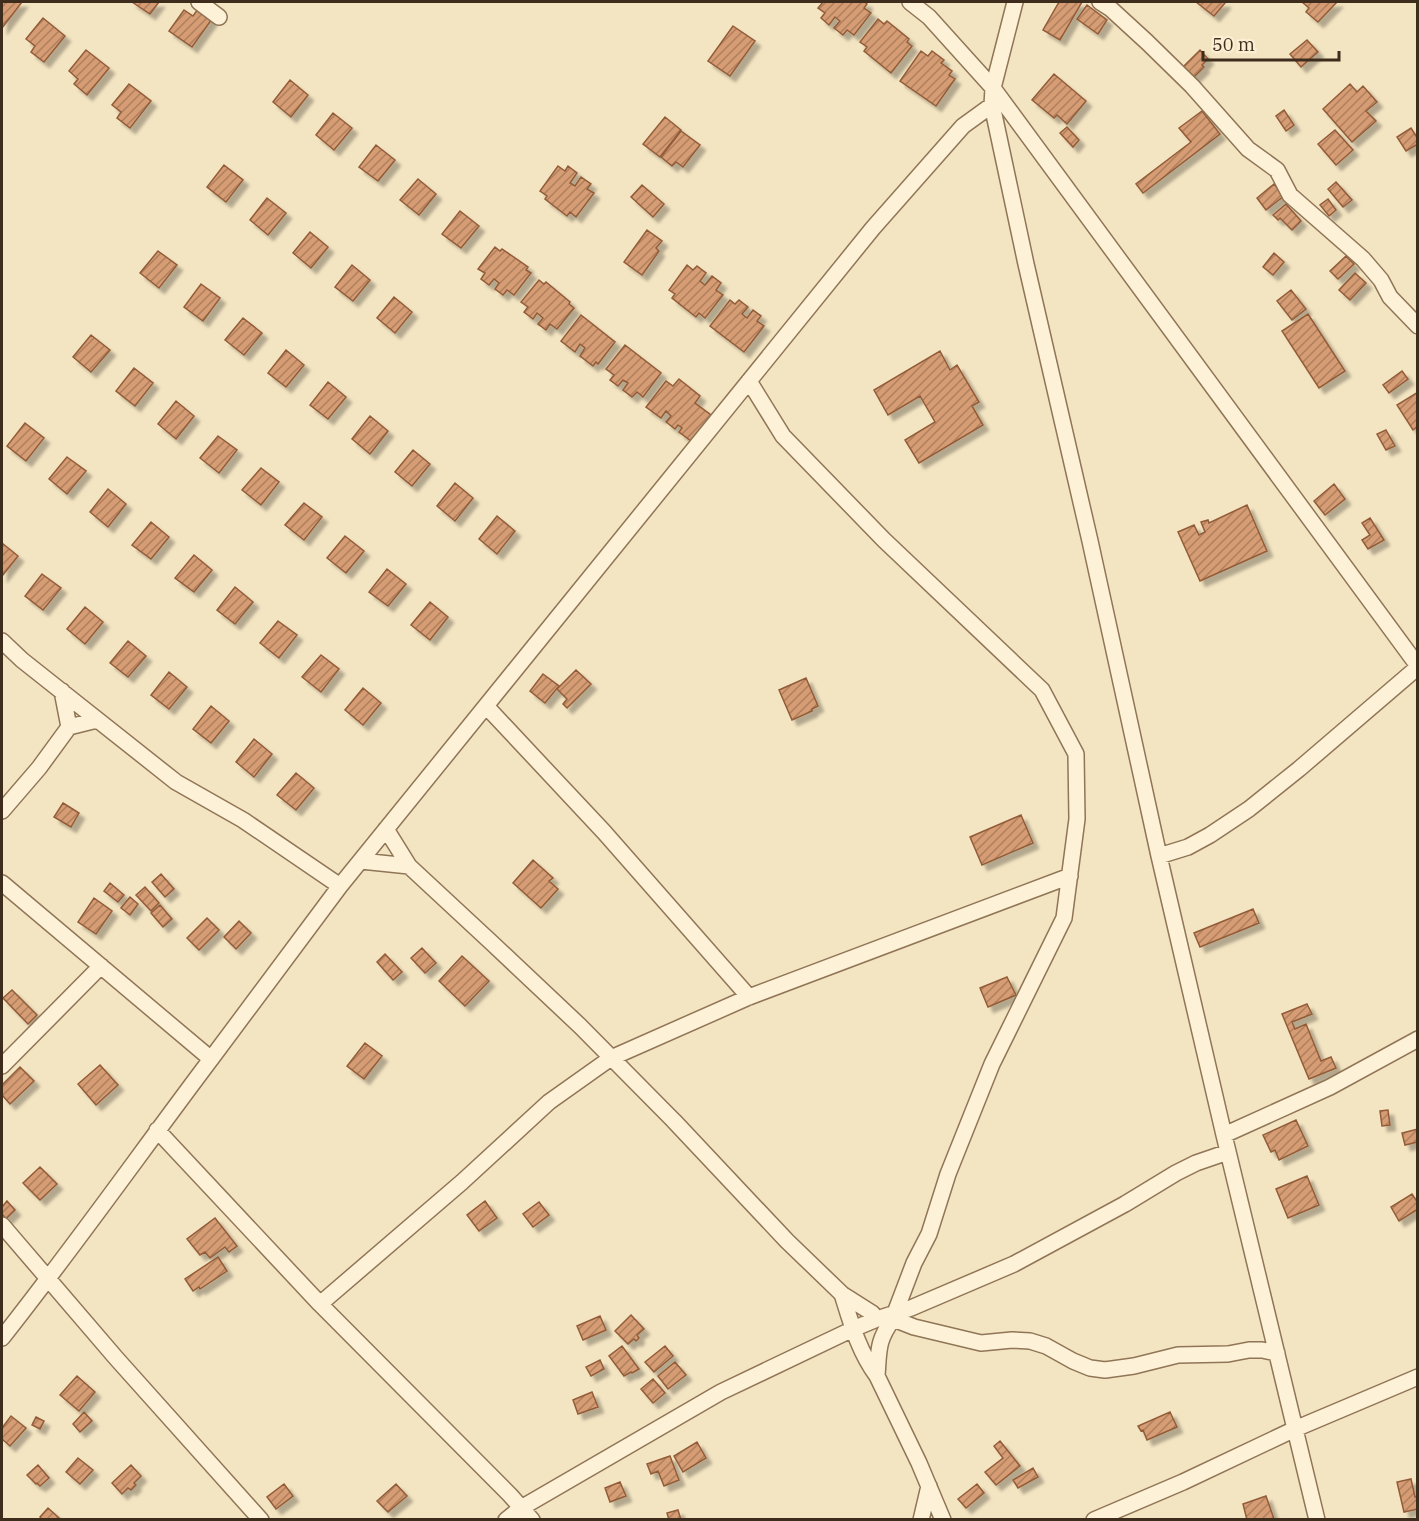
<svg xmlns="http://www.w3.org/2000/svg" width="1419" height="1521" font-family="'IBM Plex Serif',serif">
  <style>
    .building { fill: url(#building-hatch); stroke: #935c39; stroke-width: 1.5; filter: url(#shadow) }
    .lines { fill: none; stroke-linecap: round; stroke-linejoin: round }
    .street-casing { stroke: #907556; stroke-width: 18 }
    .street { stroke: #fdf1d7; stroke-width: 15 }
  </style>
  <defs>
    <pattern id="building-hatch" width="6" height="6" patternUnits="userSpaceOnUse" patternTransform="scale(1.5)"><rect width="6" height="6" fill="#d69c73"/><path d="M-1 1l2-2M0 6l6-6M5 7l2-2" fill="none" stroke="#af805e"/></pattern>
    <filter id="shadow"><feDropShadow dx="5.5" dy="5.5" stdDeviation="1.5" flood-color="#0004"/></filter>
  </defs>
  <rect width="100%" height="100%" fill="#f4e5c2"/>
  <path class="building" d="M2 2H22L2 28Z
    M132 2H159L150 14Z
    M823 2H865L867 4 864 8 871 13 854 35 847 30 843 35 834 28 840 21 835 17 829 25 821 18 825 13 818 8Z
    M1059 2H1082L1060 40 1043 30Z
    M1196 2H1224L1225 3 1214 16Z
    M1302 2H1337L1318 22 1306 12 1309 8Z
    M1087 5 1107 20 1098 34 1077 19Z
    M198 9 212 19 192 47 169 31 184 10 193 16Z
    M43 18 65 36 44 62 31 52 35 46 26 39Z
    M878 19 884 24 887 21 909 39 907 42 912 46 891 73 864 51 867 47 860 42Z
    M733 26 755 41 730 76 708 61Z
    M1307 40 1318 52 1301 67 1290 54Z
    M86 50 109 68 87 95 74 84 78 79 69 71Z
    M1200 50 1208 59 1202 65 1204 67 1193 78 1182 68Z
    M921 51 928 56 932 51 944 60 941 63 952 71 949 75 955 79 936 106 900 81Z
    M1054 74 1086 101 1067 124 1057 115 1054 118 1032 100Z
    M290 80 308 95 291 117 273 102Z
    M129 84 151 101 130 128 117 118 121 112 112 105Z
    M1350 84 1357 92 1363 86 1377 102 1366 111 1376 121 1352 142 1323 109Z
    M1284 110 1294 125 1286 131 1276 116Z
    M1202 111 1220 134 1143 193 1136 184 1191 142 1179 128Z
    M333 113 352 128 334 150 316 135Z
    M665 117 681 130 660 157 643 144Z
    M1067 127 1079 140 1073 147 1060 133Z
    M1411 128 1418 139V144L1406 151 1397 137Z
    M1335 130 1353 150 1336 165 1318 144Z
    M681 131 700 145 683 167 676 162 672 166 661 157Z
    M376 145 395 160 378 181 359 167Z
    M224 165 243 180 226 202 207 187Z
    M558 166 565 171 568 166 577 173 570 183 575 186 581 177 591 184 587 189 594 193 576 217 570 212 567 216 545 199 547 196 540 191Z
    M418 179 436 194 419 215 400 200Z
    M1336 182 1352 200 1343 207 1328 189Z
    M1274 184 1284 196 1266 210 1257 198Z
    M642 185 664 204 653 217 631 197Z
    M267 198 286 213 268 235 250 220Z
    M1328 199 1336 210 1329 216 1320 205Z
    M1286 204 1301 221 1292 230 1280 218 1278 220 1273 215Z
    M460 211 479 226 461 248 442 234Z
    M647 230 662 241 656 248 659 251 642 275 624 262Z
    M310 232 328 247 311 268 293 253Z
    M495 247 500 251 502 249 528 267 526 270 531 273 514 295 507 290 503 295 495 289 499 283 494 279 489 285 481 279 485 273 478 269Z
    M158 251 177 265 159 288 140 273Z
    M1274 253 1284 262 1273 275 1263 267Z
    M1346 256 1354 264 1338 279 1330 271Z
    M352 265 370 280 353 301 335 287Z
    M687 265 693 270 697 266 706 273 700 281 705 285 712 276 721 283 716 290 723 295 705 318 699 313 696 317 672 298 675 294 669 290Z
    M1355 273 1366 283 1350 300 1339 290Z
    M539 280 544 284 546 282 570 302 569 304 574 308 557 329 550 324 546 330 538 324 543 318 537 313 533 319 524 312 528 307 521 302Z
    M201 284 220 298 203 321 184 307Z
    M1291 290 1306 309 1292 320 1277 301Z
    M394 297 412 312 395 333 377 318Z
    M730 300 735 304 739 300 748 307 742 314 747 318 753 310 761 316 757 321 764 326 744 352 710 326Z
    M1308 314 1345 371 1319 388 1282 331Z
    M581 315 615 342 598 364 596 362 593 366 580 356 585 348 580 344 575 352 561 341Z
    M243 318 262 333 244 355 225 340Z
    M91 335 110 350 91 372 73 357Z
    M625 345 661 373 643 397 637 392 632 397 623 390 628 383 623 380 618 386 610 380 614 375 606 369Z
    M286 350 304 365 286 387 268 373Z
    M940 351 950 370 957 365 979 402 972 406 983 425 919 463 905 440 935 422 920 396 888 415 874 390Z
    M134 368 153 383 135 406 116 391Z
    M1402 371 1408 379 1389 393 1383 385Z
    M679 379 700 396 695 403 711 415 691 441 679 432 682 428 678 425 675 429 666 422 671 416 666 411 661 418 646 407 666 381 673 386Z
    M328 382 346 397 328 419 310 405Z
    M1418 392V426L1413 430 1397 405Z
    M176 401 194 416 176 439 158 424Z
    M370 416 388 431 370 454 352 439Z
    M25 423 44 438 26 461 7 446Z
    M1386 430 1395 446 1386 450 1377 434Z
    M218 436 237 450 219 473 200 458Z
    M413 450 430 464 412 486 395 472Z
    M67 457 86 471 67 494 49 479Z
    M261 468 279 482 261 505 242 490Z
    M455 483 473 498 455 521 437 506Z
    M1334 484 1345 499 1325 515 1314 501Z
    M108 489 126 504 108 527 90 512Z
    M304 503 322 517 304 540 285 525Z
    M1247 505 1267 551 1200 581 1178 532 1194 525 1199 535 1205 532 1201 522 1208 520 1209 523Z
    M497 516 515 531 497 554 479 539Z
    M1370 518 1384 540 1368 549 1362 540 1370 535 1362 523Z
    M151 522 169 537 151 559 132 545Z
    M345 536 364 551 346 573 327 558Z
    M2 543 18 556 2 576Z
    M194 555 212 570 194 592 175 578Z
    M387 569 406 584 388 606 369 592Z
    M42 574 61 588 43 610 25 596Z
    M235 587 253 602 235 624 217 610Z
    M430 602 448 617 430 640 411 625Z
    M85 607 103 622 85 644 67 629Z
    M278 621 297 635 279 658 260 643Z
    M128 641 146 656 128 677 110 663Z
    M321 655 339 669 321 692 302 677Z
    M576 670 591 684 567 708 563 704 567 699 557 689Z
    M169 672 187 687 169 709 151 695Z
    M543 674 559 686 545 703 530 691Z
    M806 678 818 706 812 709V711L792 720 779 690Z
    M363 688 381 703 363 725 345 710Z
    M211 706 229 721 211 743 193 729Z
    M254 739 272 754 254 777 236 762Z
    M296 773 314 788 296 810 277 795Z
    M63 803 79 813 71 827 54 817Z
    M1021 815 1033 843 982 865 970 837Z
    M533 860 553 878 549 881 558 889 541 908 513 883Z
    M161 874 174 889 165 897 152 882Z
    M110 883 124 895 118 902 104 891Z
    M145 887 159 903 151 911 136 895Z
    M130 897 138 904 130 915 121 908Z
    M94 898 112 911 96 934 78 922Z
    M160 905 172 919 163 927 151 913Z
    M1253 909 1259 923 1200 947 1194 933Z
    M207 918 219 930 199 950 187 938Z
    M239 921 251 933 236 949 224 937Z
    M422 948 436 963 425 973 411 958Z
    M385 954 402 972 393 980 377 962Z
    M462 956 489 981 465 1006 439 981Z
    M1007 977 1016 995 988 1007 980 988Z
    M12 990 37 1015 28 1024 3 998Z
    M1307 1004 1312 1014 1292 1022 1295 1029 1306 1024 1321 1061 1331 1057 1336 1068 1309 1079 1282 1014Z
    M365 1043 382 1056 364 1079 347 1066Z
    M100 1065 118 1085 96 1105 78 1084Z
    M20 1067 34 1081 10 1104 2 1095V1085Z
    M1388 1110 1390 1125 1382 1126 1380 1111Z
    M1296 1120 1308 1146 1279 1160 1275 1150 1271 1152 1263 1135Z
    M1418 1129V1142L1405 1145 1402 1133Z
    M40 1167 57 1184 40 1200 23 1183Z
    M1307 1176 1319 1205 1288 1218 1276 1189Z
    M1412 1194 1418 1203V1209L1399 1221 1391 1207Z
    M7 1201 15 1210 6 1219 2 1214V1207Z
    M485 1201 497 1218 479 1231 467 1215Z
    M539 1202 549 1215 533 1227 523 1214Z
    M215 1218 237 1246 229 1252 225 1247 210 1258 205 1252 200 1255 187 1239Z
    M218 1257 227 1271 200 1289 199 1287 193 1291 185 1279Z
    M631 1315 644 1329 637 1335 639 1338 636 1341 634 1339 628 1344 615 1331Z
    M600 1316 606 1330 583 1340 577 1326Z
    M622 1346 639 1369 632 1373 631 1372 624 1376 609 1356Z
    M665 1346 673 1356 654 1372 645 1362Z
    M600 1360 604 1369 591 1376 586 1367Z
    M675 1362 686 1375 668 1389 658 1376Z
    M77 1376 95 1392 79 1411 60 1395Z
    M653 1379 665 1393 653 1403 641 1389Z
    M592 1392 598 1407 578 1414 573 1400Z
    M84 1412 92 1421 80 1432 73 1424Z
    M1170 1412 1177 1427 1147 1440 1143 1430 1141 1431 1138 1426Z
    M11 1416 26 1428 10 1446 2 1439V1428Z
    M36 1417 44 1421 40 1429 32 1425Z
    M1000 1441 1020 1466 996 1485 985 1472 1003 1458 994 1446Z
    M697 1442 706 1458 683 1472 674 1456Z
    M670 1456 679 1480 664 1486 658 1471 651 1474 647 1464Z
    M78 1458 93 1470 80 1484 66 1472Z
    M38 1465 49 1478 40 1486 37 1483 36 1484 27 1475Z
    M131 1465 141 1476 134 1483 136 1485 131 1490 128 1488 122 1494 112 1483Z
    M1033 1468 1038 1477 1018 1488 1013 1480Z
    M1411 1479 1415 1497H1418V1509L1404 1512 1397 1482Z
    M620 1482 626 1496 610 1502 605 1488Z
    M284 1484 293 1496 276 1509 267 1497Z
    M396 1484 407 1496 388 1512 377 1501Z
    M977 1484 984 1493 966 1508 958 1499Z
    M1266 1496 1274 1519 1247 1520 1243 1504Z
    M48 1508 59 1518 58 1520H43L40 1517Z
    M678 1510 681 1520H669L667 1513Z"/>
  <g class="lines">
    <defs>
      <path id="street" d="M199 2 219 17
        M910 2 929 17 993 88 1418 666
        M1015 2 993 88 992 105 1026 264 1090 541 1159 856 1224 1135 1317 1520
        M1100 2 1111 9 1147 42 1192 86 1248 149 1277 170 1290 195 1363 259 1381 280 1390 297 1418 326
        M749 381 783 436 884 540 1042 690 1076 754 1077 819 1064 918 992 1064 948 1174 929 1234 914 1263 895 1313
        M2 641 22 660 176 782 243 820 340 886
        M62 691 69 727
        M486 706 604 832 749 997
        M2 811 39 768 69 727 97 720
        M386 829 409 866 493 944 580 1026 674 1121 787 1241 842 1294 872 1313 877 1319
        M1159 856 1188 847 1210 835 1249 809 1299 769 1418 667
        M361 861 409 866
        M2 883 211 1059 340 886 873 228 963 126 992 105
        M2 1066 101 966
        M157 1130 320 1304 510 1495 532 1520
        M1224 1135 1330 1087 1418 1039
        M2 1225 116 1358 261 1520
        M842 1294C851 1323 859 1352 877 1376L919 1463 943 1520
        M320 1304 462 1182 549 1102 611 1058 749 997 1070 876
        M886 1316 914 1327 981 1343 1012 1340 1030 1341 1046 1346 1073 1361 1090 1368 1105 1370 1134 1366 1178 1355 1228 1354 1249 1350H1262L1277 1353
        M2 1338C74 1247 141 1152 211 1059
        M877 1376C879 1350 877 1341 893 1319
        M506 1520 521 1508 721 1392 853 1329 877 1319 911 1308 1014 1264 1125 1204 1176 1173 1196 1163 1228 1152
        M921 1520 929 1486
        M1094 1520 1183 1482 1295 1429 1418 1377"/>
    </defs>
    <use href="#street" class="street-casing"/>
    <use href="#street" class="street"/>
  </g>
  <rect width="1419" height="1521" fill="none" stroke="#3e2d1c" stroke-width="6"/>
  <path d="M1203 51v9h136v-9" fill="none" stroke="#3e2d1c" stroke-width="3"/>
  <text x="1212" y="51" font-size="18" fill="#3e2d1c" stroke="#faeed3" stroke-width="4.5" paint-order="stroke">50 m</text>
</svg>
